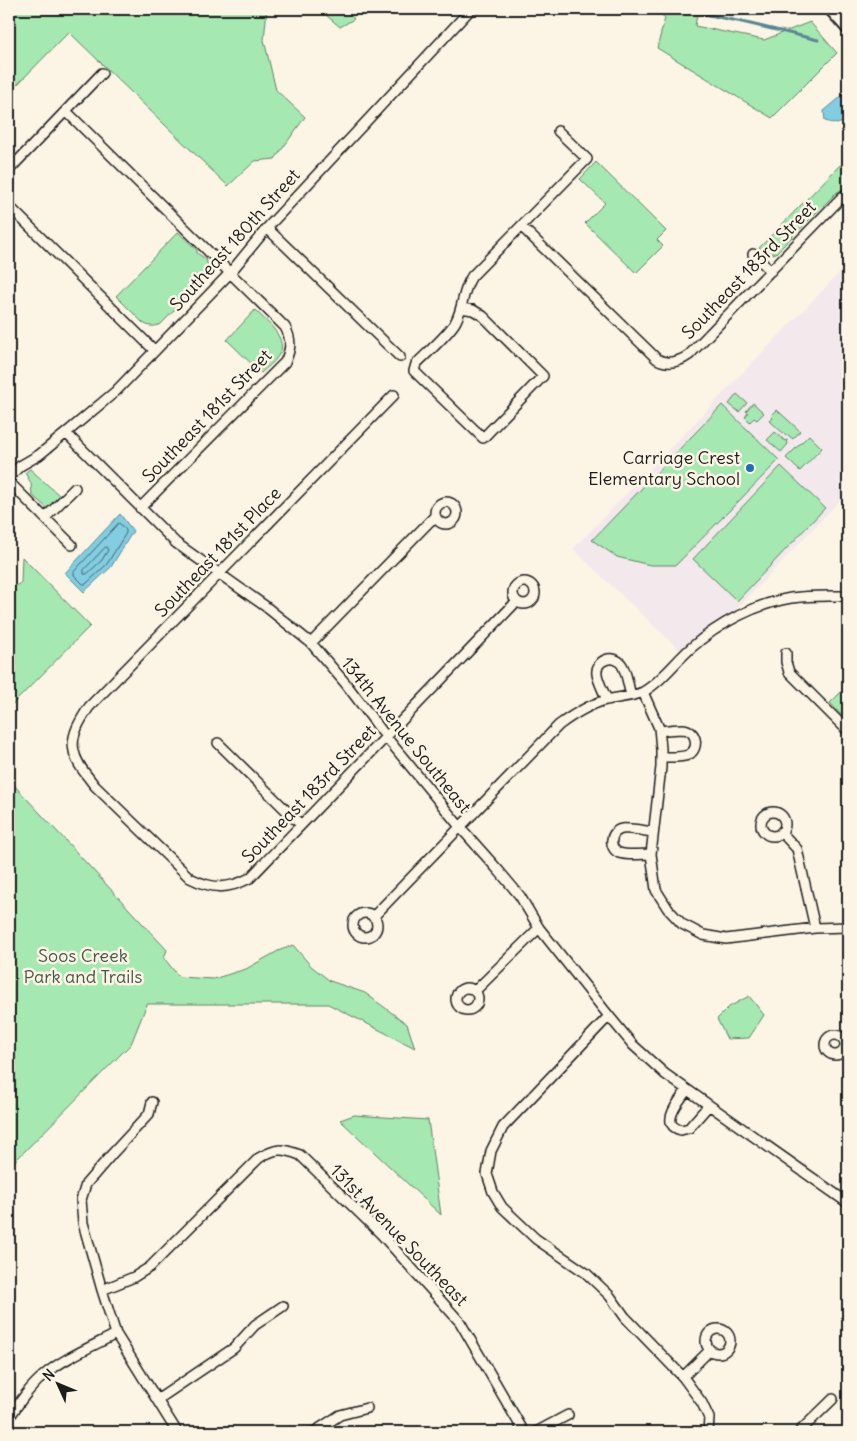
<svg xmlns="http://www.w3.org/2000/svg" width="857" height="1441" font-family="Delius,sans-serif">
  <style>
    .built { fill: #f3e8eb }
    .green { fill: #a6e8b1; stroke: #618266 }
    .water { fill: #82cde1; stroke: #598692 }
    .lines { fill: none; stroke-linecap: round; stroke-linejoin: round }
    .shore { stroke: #45636b; stroke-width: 1 }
    .stream { stroke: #598692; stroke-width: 3 }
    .street-casing { stroke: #1c1c1c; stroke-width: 12 }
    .secondary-casing { stroke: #1c1c1c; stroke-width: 16 }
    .street { stroke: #fcf5e5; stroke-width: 9 }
    .secondary { stroke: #fcf5e5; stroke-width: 12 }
    .poi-dot { fill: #1f6fb2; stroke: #fcf5e5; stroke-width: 2 }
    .labels { text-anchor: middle; stroke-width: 5; stroke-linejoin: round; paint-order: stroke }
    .street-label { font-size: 18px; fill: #1c1c1c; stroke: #fcf5e5 }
    .poi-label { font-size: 18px; fill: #1c1c1c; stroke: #fcf5e5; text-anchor: end }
    .park-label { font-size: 18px; fill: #455949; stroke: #fcf5e5 }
  </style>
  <rect width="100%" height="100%" fill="#fcf5e5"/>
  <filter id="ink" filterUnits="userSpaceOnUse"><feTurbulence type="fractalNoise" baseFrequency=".02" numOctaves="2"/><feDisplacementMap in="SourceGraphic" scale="10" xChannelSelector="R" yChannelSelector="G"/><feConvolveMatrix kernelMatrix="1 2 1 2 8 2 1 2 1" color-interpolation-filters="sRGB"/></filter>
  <g filter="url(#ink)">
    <path class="built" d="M848 264V492L689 659 573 549Z"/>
    <path class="green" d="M9 9H267L264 40 276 90 305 117 275 159 255 161 228 186 69 32 9 93Z
      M319 9H346L354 19 340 27Z
      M655 9H698L695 26 764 40 810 22 837 53 772 118 657 48 665 18Z
      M848 160V185L835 194 776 253C768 256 766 253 759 248L840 165 842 166Z
      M596 162 666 231 657 240 663 246 636 273 585 223 605 203 580 179Z
      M178 232 197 250V253L206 259 209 270 207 277 161 324C155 327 149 327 143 323L116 296Z
      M255 310C265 320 291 340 278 356 274 363 266 368 261 373L227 340Z
      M737 394 747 403 739 412 729 404Z
      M753 403 764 413 757 420 754 418 750 422 745 417 748 413 746 411Z
      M722 405 779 460 676 565H650L617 557 592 540Z
      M777 410 800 431 793 439 788 435 786 436 770 421 773 418 771 416Z
      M775 432 785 441 786 440 788 441 787 442 788 444 781 452 767 440Z
      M809 435 822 448 800 471 786 458Z
      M781 466 825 508 737 601 693 559Z
      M30 469 60 496 48 509 32 495 31 483 25 473Z
      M22 557 90 626 9 708V589L21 583Z
      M848 685V722L830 703Z
      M9 761 14 785 167 950 164 958 179 977 213 979 246 969 278 951 293 945 311 966 330 981 365 993 407 1024 415 1048 328 1004H147L131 1044 9 1167Z
      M749 996 764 1015 749 1038 727 1039 717 1019 729 1007Z
      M354 1115 428 1120 441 1215 340 1120Z"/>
    <path class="water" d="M848 91V121L836 124 825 121 824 111Z
      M120 514 133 531 111 567 84 592 65 573Z"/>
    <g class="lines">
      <path class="shore" d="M119 523 126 530V533L107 564 86 584H83L74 575V572Z
        M106 547 108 550 102 560 87 574H84V570Z"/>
      <path class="stream" d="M679 9 742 22 818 40"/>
      <defs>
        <path id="street" d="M66 111 285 327C292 340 291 349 285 362L140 508
          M9 170 102 73
          M9 206 155 351
          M521 226 657 359C668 365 679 362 689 355L842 197 848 193
          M267 228 400 357
          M753 254 771 271
          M461 308 473 310 483 316 543 376 483 438 414 371 416 364C427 353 450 333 456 321 464 305 462 291 472 276L587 159 558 131
          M394 395 89 707C81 719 70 736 74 751 76 764 87 775 94 785L190 878C212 889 227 890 250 878L516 602
          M66 433 176 543 265 606 311 643 346 684 387 738 460 827 499 871 520 896 539 928 609 1016 633 1045 665 1074 848 1203
          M9 477 20 466 39 455 66 433 116 391 230 273 267 228 471 9
          M9 482 72 545
          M435 513a11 11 0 1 1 22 0a11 11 0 1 1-22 0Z
          M45 518 75 488
          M513 593a11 11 0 1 1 22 0a11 11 0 1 1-22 0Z
          M311 643 435 516
          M786 653V662L789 672 848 731
          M643 692 659 728 661 749V767L651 854 656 890 668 909 682 924 703 935 726 939 815 928 848 927
          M607 700C604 692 598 682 597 674 595 660 614 653 622 665 627 673 628 686 631 695
          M660 731C667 730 676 729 683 729 697 730 700 749 688 755 681 758 669 757 661 757
          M218 743 301 825
          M761 824a12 12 0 1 1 24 0a12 12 0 1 1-24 0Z
          M781 832 797 849 815 928
          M651 854C642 854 628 856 619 853 608 848 610 831 622 829 631 828 644 831 653 832
          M353 925a12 12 0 1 1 24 0a12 12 0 1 1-24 0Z
          M373 917 559 725C574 714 588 705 606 700 618 697 632 697 643 692 661 682 675 662 691 648 718 624 755 604 791 598 810 595 829 596 848 596
          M456 999a11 11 0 1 1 22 0a11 11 0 1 1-22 0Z
          M475 991 539 928
          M609 1016 503 1127 491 1151 487 1174 493 1192 502 1207 536 1239 586 1273 610 1296 625 1317 683 1377 702 1403 709 1418 708 1432
          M825 1045a10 10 0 1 1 20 0a10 10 0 1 1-20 0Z
          M687 1090C680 1100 658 1125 681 1130L689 1128 709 1105
          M152 1102 149 1114 112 1154 86 1184 81 1200 83 1223 102 1290 116 1334 177 1432
          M102 1290 134 1277 150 1267 259 1158C276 1148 281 1148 300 1155L381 1234 460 1322 524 1432
          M706 1341a12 12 0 1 1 24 0a12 12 0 1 1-24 0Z
          M683 1377 710 1350
          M157 1400 234 1348 255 1325 283 1306
          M9 1418C19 1403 29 1388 43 1376 62 1359 93 1346 116 1334
          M314 1432 340 1415 367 1408
          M536 1432 568 1415
          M799 1432 833 1399"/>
        <path id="secondary" d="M831 9 848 28"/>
      </defs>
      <use href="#street" class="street-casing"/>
      <use href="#secondary" class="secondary-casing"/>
      <use href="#street" class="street"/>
      <use href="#secondary" class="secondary"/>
    </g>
  </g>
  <circle class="poi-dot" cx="750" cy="468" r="5"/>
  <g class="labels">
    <g class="street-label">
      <text transform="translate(235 240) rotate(-48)" y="6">Southeast 180th Street</text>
      <text transform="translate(749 270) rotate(-46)" y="6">Southeast 183rd Street</text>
      <text transform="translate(207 416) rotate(-46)" y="6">Southeast 181st Street</text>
      <text transform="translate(218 552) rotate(-46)" y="6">Southeast 181st Place</text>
      <text transform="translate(406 735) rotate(51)" y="6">134th Avenue Southeast</text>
      <text transform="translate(309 794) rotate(-46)" y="6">Southeast 183rd Street</text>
      <text transform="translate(399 1235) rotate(46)" y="6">131st Avenue Southeast</text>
    </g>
    <g class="poi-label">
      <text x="740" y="464">Carriage Crest<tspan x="740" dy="21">Elementary School</tspan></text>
    </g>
    <g class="park-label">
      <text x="83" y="962">Soos Creek<tspan x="83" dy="21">Park and Trails</tspan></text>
    </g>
  </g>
  <rect width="857" height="1441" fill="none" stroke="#fcf5e5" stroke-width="30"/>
  <rect x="15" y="15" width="827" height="1411" fill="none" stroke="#1c1c1c" stroke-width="2" filter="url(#ink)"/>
  <g transform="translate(58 1384) rotate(314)" stroke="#fcf5e5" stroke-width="4" paint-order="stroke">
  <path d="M0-4L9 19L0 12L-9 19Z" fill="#1c1c1c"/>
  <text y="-8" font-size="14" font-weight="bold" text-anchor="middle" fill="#1c1c1c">N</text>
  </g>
</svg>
